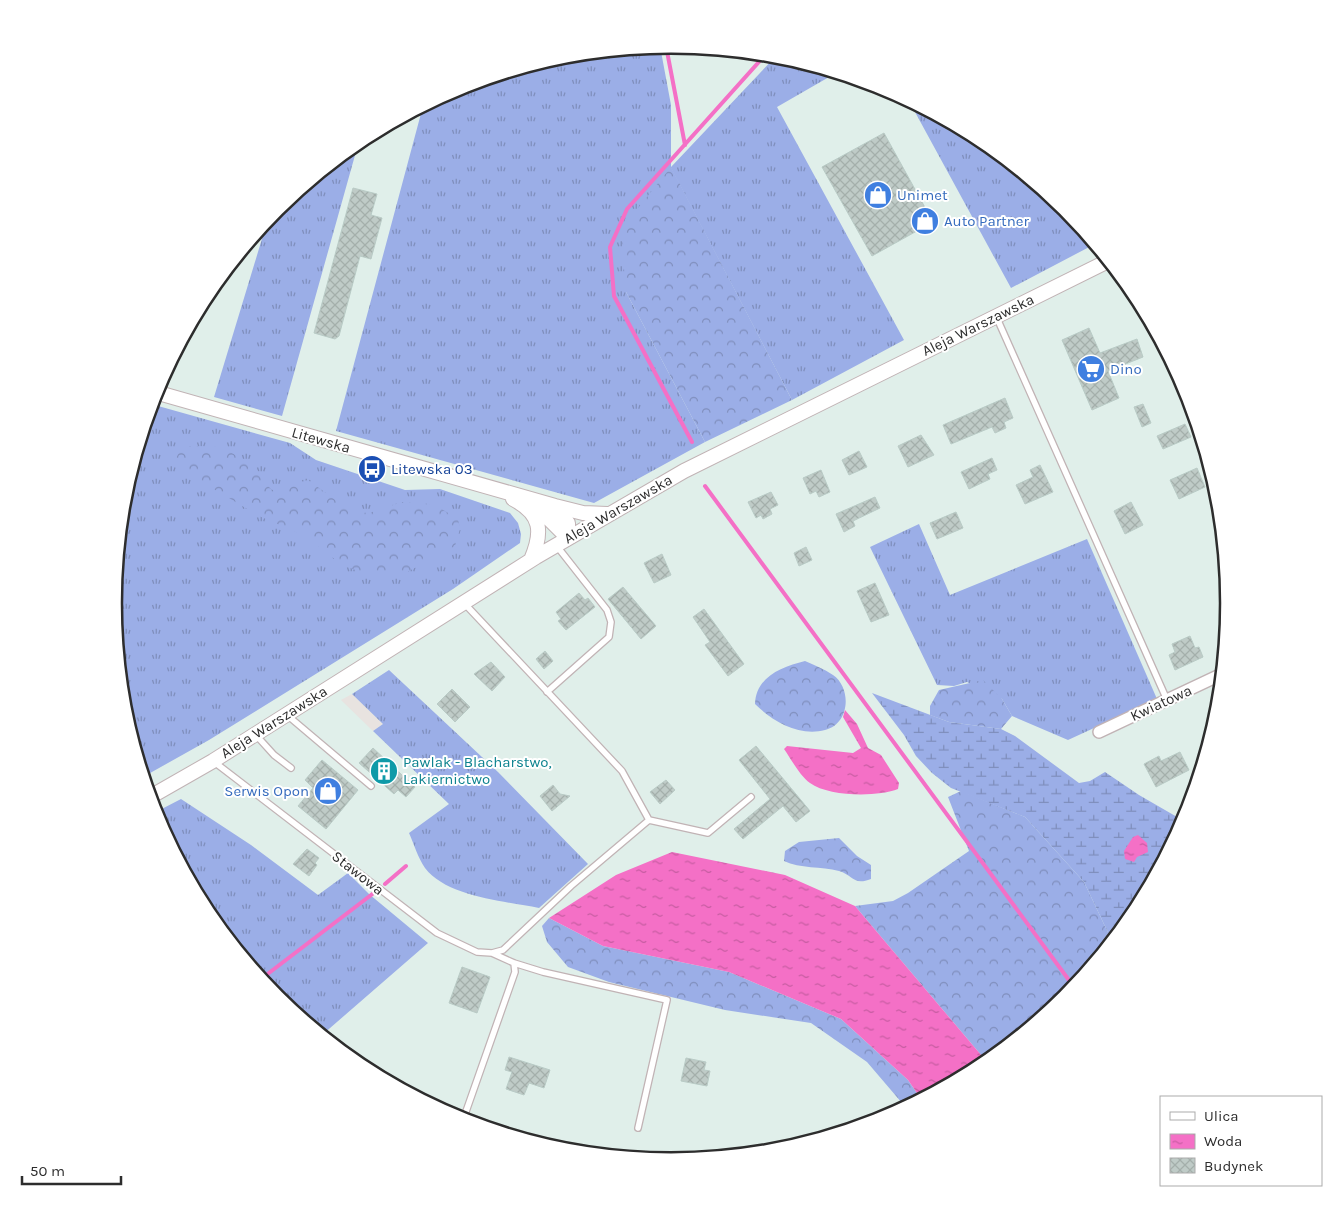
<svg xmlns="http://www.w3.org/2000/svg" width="1342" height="1206" font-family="Karla,sans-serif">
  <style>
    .industrial { fill: #e8e3e0 }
    .grass { fill: url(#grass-tufts) }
    .forest { fill: url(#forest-crowns) }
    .wetland { fill: url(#wetland-marsh) }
    .water { fill: url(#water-ripples) }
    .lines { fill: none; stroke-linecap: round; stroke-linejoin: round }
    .stream { stroke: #f470c6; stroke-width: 4 }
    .building { fill: url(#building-cross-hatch); stroke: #b9cbc6 }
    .service-casing { stroke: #c1b3b5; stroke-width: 8 }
    .minor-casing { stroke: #c1b3b5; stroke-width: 14 }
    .tertiary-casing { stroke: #c1b3b5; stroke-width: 16 }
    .service { stroke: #fff; stroke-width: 5.5 }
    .minor { stroke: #fff; stroke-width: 11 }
    .tertiary { stroke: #fff; stroke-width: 14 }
    .labels { text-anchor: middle; stroke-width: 4; stroke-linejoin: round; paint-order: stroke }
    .shop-label { font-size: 15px; fill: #366cbe; stroke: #fff; text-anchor: start }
    .street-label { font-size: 15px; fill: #2d2d2d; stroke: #fff }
    .transit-label { font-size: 15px; fill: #164399; stroke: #fff; text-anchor: start }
    .culture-label { font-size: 15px; fill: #0d838f; stroke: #fff; text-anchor: start }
    .rim { fill: none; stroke: #2d2d2d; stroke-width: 2.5 }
  </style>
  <defs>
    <pattern id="grass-tufts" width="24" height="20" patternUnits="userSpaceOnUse" patternTransform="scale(1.25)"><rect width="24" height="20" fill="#9baee7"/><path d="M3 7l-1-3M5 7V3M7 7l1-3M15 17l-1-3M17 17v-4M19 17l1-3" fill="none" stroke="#7f8ebc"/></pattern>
    <pattern id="forest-crowns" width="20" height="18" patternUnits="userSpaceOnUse" patternTransform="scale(1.25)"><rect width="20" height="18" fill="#9baee7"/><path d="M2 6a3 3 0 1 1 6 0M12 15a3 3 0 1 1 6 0" fill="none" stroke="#7f8ebc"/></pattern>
    <pattern id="wetland-marsh" width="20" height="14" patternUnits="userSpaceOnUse" patternTransform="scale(1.25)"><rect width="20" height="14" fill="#9baee7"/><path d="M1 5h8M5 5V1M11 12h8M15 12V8" fill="none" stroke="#7f8ebc"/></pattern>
    <pattern id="water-ripples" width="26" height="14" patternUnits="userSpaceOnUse" patternTransform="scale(1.25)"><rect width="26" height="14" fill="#f470c6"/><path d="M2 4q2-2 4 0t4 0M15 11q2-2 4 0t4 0" fill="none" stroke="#c65ca1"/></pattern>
    <pattern id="building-cross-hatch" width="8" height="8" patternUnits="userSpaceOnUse" patternTransform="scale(1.25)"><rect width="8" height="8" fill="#bfcbc7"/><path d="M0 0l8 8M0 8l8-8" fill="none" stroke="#a4afab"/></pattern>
  </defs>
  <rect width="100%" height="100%" fill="#e0efea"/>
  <path class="industrial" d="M352 694 383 724 373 731 341 700Z"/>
  <path class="grass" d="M660 46 671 105V167L777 55 836 73 777 107 904 340 792 400 671 168 626 292 705 442 594 503 336 431 423 106 458 87 562 56Z
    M909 101 981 139 1066 209 1095 244 1011 288Z
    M359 141 282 416 214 397 268 219 277 208Z
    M151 404 290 443 316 460 405 490 440 489 510 513 518 523 521 534 520 543 453 589 209 740 143 777 124 712 113 603 124 494Z
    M919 524 950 595 1087 539 1157 699 1068 740 1012 716 1002 699 967 682 954 686 937 685 870 547Z
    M389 670 498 772 588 864 539 908C505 901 447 897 425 868 418 858 414 844 409 833L449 804 373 731 383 724 352 694Z
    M181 799 251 845 318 895 348 873 369 894 428 943 322 1035 276 997 237 949 241 946 227 937 207 913 154 813Z"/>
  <path class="forest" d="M671 167 792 400 705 442 626 292 622 245 630 218Z
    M182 446 221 447 250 463 262 475V480L272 490 308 480 352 512 369 513 402 502 435 505 458 519 460 529 455 546 409 571 367 575 341 564 303 535 259 516 202 482 176 458Z
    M805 661C814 665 824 669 833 675 852 688 850 724 825 730 799 737 772 721 755 704 756 677 781 667 805 661Z
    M983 680 1002 699 1012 716 1001 729 949 722 930 715V706L939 690Z
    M961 791 1025 817 1084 882 1112 941 1065 998 987 1062 855 906 893 901 908 893 969 851 948 797Z
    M839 838 857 856 871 865V879C853 886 853 875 839 871 821 866 800 869 784 861L785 851 799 842Z
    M549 918 603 946 729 972 841 1019 908 1080 921 1099 910 1105 902 1103 867 1062 811 1023 725 1010 609 982 568 967 547 942 542 926Z"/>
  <path class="wetland" d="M872 693 949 722 1001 729 1015 736 1079 783 1090 781 1105 772 1139 795 1184 821 1135 913 1112 941 1084 882 1025 817 951 788 932 773 916 756 904 735Z"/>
  <path class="water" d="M845 710 857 724 868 748 881 755 899 783 898 789C878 797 829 797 810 783 800 776 791 759 784 749L787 746 853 753 861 748 843 717Z
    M1138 835 1147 843 1148 852 1137 857 1134 862 1125 859 1124 851 1133 837Z
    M672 852 785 875 855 906 987 1062 921 1099 908 1080 841 1019 729 972 603 946 549 918 616 875Z"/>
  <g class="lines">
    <path class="stream" d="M666 46 685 145
      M692 442 614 296 610 247 627 209 766 54
      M705 486 1074 987
      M385 884 406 866
      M261 979 375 892"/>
  </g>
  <path class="building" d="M884 133 933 222 872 256 822 167Z
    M353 188 377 194 371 215 382 218 371 259 360 256 339 336 335 339 314 333Z
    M1089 328 1100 353 1137 339 1143 357 1108 371 1119 398 1092 410 1062 340Z
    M1005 398 1013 418 1004 422 1006 428 995 433 992 427 951 444 943 425Z
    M1143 404 1151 423 1142 427 1134 407Z
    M1185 424 1191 437 1163 449 1157 436Z
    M921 435 934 455 908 467 898 446Z
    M859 451 867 467 849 475 842 460Z
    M992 458 997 470 988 474 990 479 969 489 961 472Z
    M1040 465 1053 492 1025 504 1016 485 1033 477 1030 470Z
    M1197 468 1205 487 1179 499 1170 480Z
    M821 470 830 492 819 497 816 491 810 494 803 478Z
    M771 492 778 505 770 509 772 514 763 519 761 515 756 518 748 502Z
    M875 497 880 508 853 521 855 526 844 532 836 514Z
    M1131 502 1143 525 1125 534 1114 511Z
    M956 512 963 528 937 539 930 523Z
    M806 547 812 560 799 566 794 553Z
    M662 554 671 575 654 583 644 563Z
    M875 583 889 615 871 622 857 591Z
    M623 587 656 626 641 639 608 599Z
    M579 593 585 600 588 598 595 607 566 630 558 621 561 619 556 612Z
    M704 609 744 664 728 676 705 645 710 642 693 617Z
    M1190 636 1195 648 1199 647 1203 657 1175 670 1169 655 1175 652 1172 644Z
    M545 651 553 661 544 669 536 659Z
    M491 662 505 677 492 691 474 674Z
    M452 689 470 707 455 722 437 704Z
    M756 746 810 811 796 822 783 806 743 839 734 829 770 799 739 760Z
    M373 748 415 787 406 797 398 790 394 794 359 763Z
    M1180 752 1189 770 1156 787 1144 764 1159 756 1161 761Z
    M322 760 358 790 326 829 298 806 313 788 305 780Z
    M666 780 675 790 660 804 650 792Z
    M553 785 560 794 570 796 552 811 540 796Z
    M307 849 319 858 315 863 317 865 309 876 293 864Z
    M462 967 490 977 477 1013 449 1003Z
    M509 1057 550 1070 544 1088 529 1083 524 1095 506 1089 512 1072 505 1070Z
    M686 1058 706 1062 704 1070 710 1071 707 1086 681 1081Z"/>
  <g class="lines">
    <defs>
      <path id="service" d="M996 316 1167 700
        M464 603 622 771 649 820 708 833 751 797
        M547 692 609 637 611 622 607 610 556 545
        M287 715 371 786
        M255 734 274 755 291 768
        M213 761 437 933 477 952 492 953 514 963 543 972 667 1000 638 1128
        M492 953 503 950 571 886 649 820
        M463 1120 515 972 514 963"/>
      <path id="minor" d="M1099 732 1222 674"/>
      <path id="tertiary" d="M155 392 555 506 583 513 607 514
        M513 499C542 514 543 532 531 560
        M551 507 568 523V538
        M530 509 548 518 568 538
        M150 797 213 761 536 557 684 471 1108 261"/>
    </defs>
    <use href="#service" class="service-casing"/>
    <use href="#minor" class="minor-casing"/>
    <use href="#tertiary" class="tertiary-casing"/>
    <use href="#service" class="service"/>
    <use href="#minor" class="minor"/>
    <use href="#tertiary" class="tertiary"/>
  </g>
  <defs>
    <symbol id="shop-disc" viewBox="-11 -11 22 22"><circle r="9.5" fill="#3f7fe0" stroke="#fff"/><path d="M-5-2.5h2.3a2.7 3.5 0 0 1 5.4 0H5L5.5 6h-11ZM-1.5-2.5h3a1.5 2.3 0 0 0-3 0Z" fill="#fff"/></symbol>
    <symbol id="supermarket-disc" viewBox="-11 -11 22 22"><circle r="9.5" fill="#3f7fe0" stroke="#fff"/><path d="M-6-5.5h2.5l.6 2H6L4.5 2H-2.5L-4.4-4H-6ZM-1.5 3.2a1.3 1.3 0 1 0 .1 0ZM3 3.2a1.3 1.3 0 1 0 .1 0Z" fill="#fff"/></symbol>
    <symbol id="bus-disc" viewBox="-11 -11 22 22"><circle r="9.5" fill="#1a4fb4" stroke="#fff"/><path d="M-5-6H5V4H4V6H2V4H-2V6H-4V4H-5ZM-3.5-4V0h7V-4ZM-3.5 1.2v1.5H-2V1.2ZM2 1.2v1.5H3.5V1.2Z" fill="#fff"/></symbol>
    <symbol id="building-disc" viewBox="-11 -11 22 22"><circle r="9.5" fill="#0f9aa8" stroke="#fff"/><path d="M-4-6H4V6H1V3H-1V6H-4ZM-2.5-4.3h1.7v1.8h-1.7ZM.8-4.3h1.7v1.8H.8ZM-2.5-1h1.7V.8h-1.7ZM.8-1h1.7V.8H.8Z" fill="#fff"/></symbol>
  </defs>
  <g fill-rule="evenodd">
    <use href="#shop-disc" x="862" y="179" width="32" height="32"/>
    <use href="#shop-disc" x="909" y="205" width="32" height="32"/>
    <use href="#supermarket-disc" x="1075" y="353" width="32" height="32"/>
    <use href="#bus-disc" x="356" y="453" width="32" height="32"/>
    <use href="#building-disc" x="368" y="755" width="32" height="32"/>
    <use href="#shop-disc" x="312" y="775" width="32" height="32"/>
  </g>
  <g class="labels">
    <g class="shop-label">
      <text x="897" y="200">Unimet</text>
      <text x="944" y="226">Auto Partner</text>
      <text x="1110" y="374">Dino</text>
      <text x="309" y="796" text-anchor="end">Serwis Opon</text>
    </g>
    <g class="street-label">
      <text transform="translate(978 325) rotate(-26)" y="5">Aleja Warszawska</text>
      <text transform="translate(321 440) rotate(16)" y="5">Litewska</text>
      <text transform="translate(618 509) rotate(-30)" y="5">Aleja Warszawska</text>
      <text transform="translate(1161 703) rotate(-25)" y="5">Kwiatowa</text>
      <text transform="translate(274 722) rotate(-32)" y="5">Aleja Warszawska</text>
      <text transform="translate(358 873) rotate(38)" y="5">Stawowa</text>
    </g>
    <g class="transit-label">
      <text x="391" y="474">Litewska 03</text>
    </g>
    <g class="culture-label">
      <text x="403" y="767">Pawlak - Blacharstwo,<tspan x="403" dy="17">Lakiernictwo</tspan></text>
    </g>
  </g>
  <path d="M0 0H1342V1206H0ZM122 603a549 549 0 1 1 1098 0a549 549 0 1 1-1098 0Z" fill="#fff" fill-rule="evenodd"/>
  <path class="rim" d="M122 603a549 549 0 1 1 1098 0a549 549 0 1 1-1098 0Z"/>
  <rect x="1160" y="1096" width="162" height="90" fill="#ffffff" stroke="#ababab"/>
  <rect x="1170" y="1112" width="25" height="8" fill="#ffffff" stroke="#ababab"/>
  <text x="1204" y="1121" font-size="15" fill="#2d2d2d">Ulica</text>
  <rect x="1170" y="1134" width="25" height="15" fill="url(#water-ripples)" stroke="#ababab"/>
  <text x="1204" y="1146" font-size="15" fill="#2d2d2d">Woda</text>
  <rect x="1170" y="1158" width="25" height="15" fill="url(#building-cross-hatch)" stroke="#ababab"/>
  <text x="1204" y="1171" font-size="15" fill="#2d2d2d">Budynek</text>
  <path d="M22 1176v8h99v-8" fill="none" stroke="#2d2d2d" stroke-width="2.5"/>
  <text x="30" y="1176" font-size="15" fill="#2d2d2d" stroke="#ffffff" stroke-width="4" paint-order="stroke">50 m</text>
</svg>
